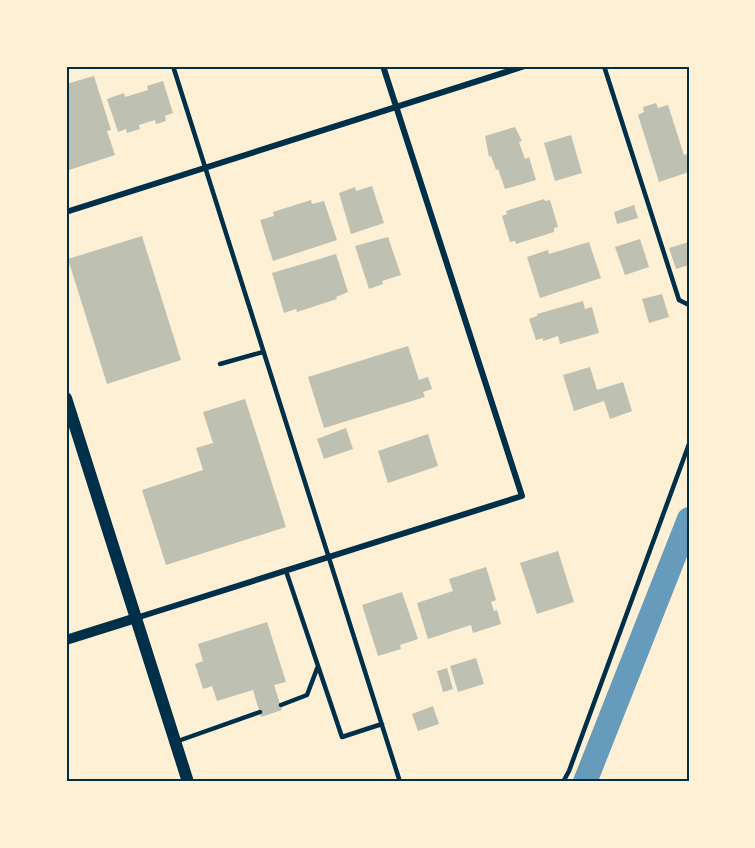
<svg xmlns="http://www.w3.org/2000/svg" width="755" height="848" font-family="'Alegreya Sans',sans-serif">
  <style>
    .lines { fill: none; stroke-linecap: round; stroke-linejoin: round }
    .canal { stroke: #669bbc; stroke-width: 24 }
    .building { fill: #bec0b2 }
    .service { stroke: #003049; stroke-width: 4.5 }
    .minor { stroke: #003049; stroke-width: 6 }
    .tertiary { stroke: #003049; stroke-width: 10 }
    .secondary { stroke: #003049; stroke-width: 12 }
    .neatline { fill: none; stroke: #003049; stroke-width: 2 }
  </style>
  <rect width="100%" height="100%" fill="#fdf0d5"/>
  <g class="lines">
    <path class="canal" d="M585 782 689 519"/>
  </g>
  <path class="building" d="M94 76 111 130 107 131 115 155 66 171V84Z
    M163 81 173 113 165 116 166 121 156 124 155 120 139 125 140 129 127 133 126 129 118 132 107 99 124 93 125 97 148 90 147 86Z
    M656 103 658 108 668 105 684 155 689 153V172L659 182 638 115 644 112 643 107Z
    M515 127 522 141 519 142 525 159 529 157 536 180 505 189 498 169 496 170 491 156 489 157 485 136Z
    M571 135 582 173 555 181 544 143Z
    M372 186 384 223 351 234 339 193 355 187 356 191Z
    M544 199 545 201 550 200 558 227 554 228V232L516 244 515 241 510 242 502 216 507 214 506 211Z
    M311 200 312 204 324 201 337 240 273 261 260 220 274 216 273 212Z
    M634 205 638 218 617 224 614 212Z
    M142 236 181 360 107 384 68 259Z
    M388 237 401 275 382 281 383 284 369 289 355 246Z
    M640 239 649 267 625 275 615 247Z
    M589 242 601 278 540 298 527 257 548 250 549 254Z
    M689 242V265L676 269 669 248Z
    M336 254 348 292 336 297 337 299 297 312 296 309 284 313 272 273Z
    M662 294 669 317 649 323 642 299Z
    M583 301 585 309 592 307 599 333 560 344 558 336 543 341V338L536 340 529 319 537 316V314Z
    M408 346 419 380 428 377 432 389 423 392 425 397 324 428 308 377Z
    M590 367 597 390 623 382 632 411 610 419 604 401 574 411 563 375Z
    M245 399 286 527 166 565 142 490 203 470 196 448 213 443 203 412Z
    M346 428 353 449 324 459 317 439Z
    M428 434 438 466 388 483 378 451Z
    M558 551 574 602 537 614 520 563Z
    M486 567 496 600 491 602 494 611 497 610 501 624 473 633 471 625 428 639 417 603 453 591 449 579Z
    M402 592 418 639 400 645 401 649 378 656 362 605Z
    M267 622 286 682 274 685 282 710 261 717 253 690 217 701 212 686 203 689 195 664 203 661 198 644Z
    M476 658 484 684 458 692 450 666Z
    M447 668 453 689 443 692 437 671Z
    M433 706 439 724 418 731 412 714Z"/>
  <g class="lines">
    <path class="service" d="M173 66 400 782
      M604 66 679 300 689 305
      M220 364 263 352
      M286 571 342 737 382 724
      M281 705 307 695 318 666
      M178 741 260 712
      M563 782 569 771 689 444"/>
    <path class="minor" d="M66 212 525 66
      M136 618 522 496 383 66"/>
    <path class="tertiary" d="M66 640 136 618"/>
    <path class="secondary" d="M66 398 188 782"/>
  </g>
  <rect width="755" height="848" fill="none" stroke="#fdf0d5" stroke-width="135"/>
  <rect x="68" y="68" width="620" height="712" class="neatline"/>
</svg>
